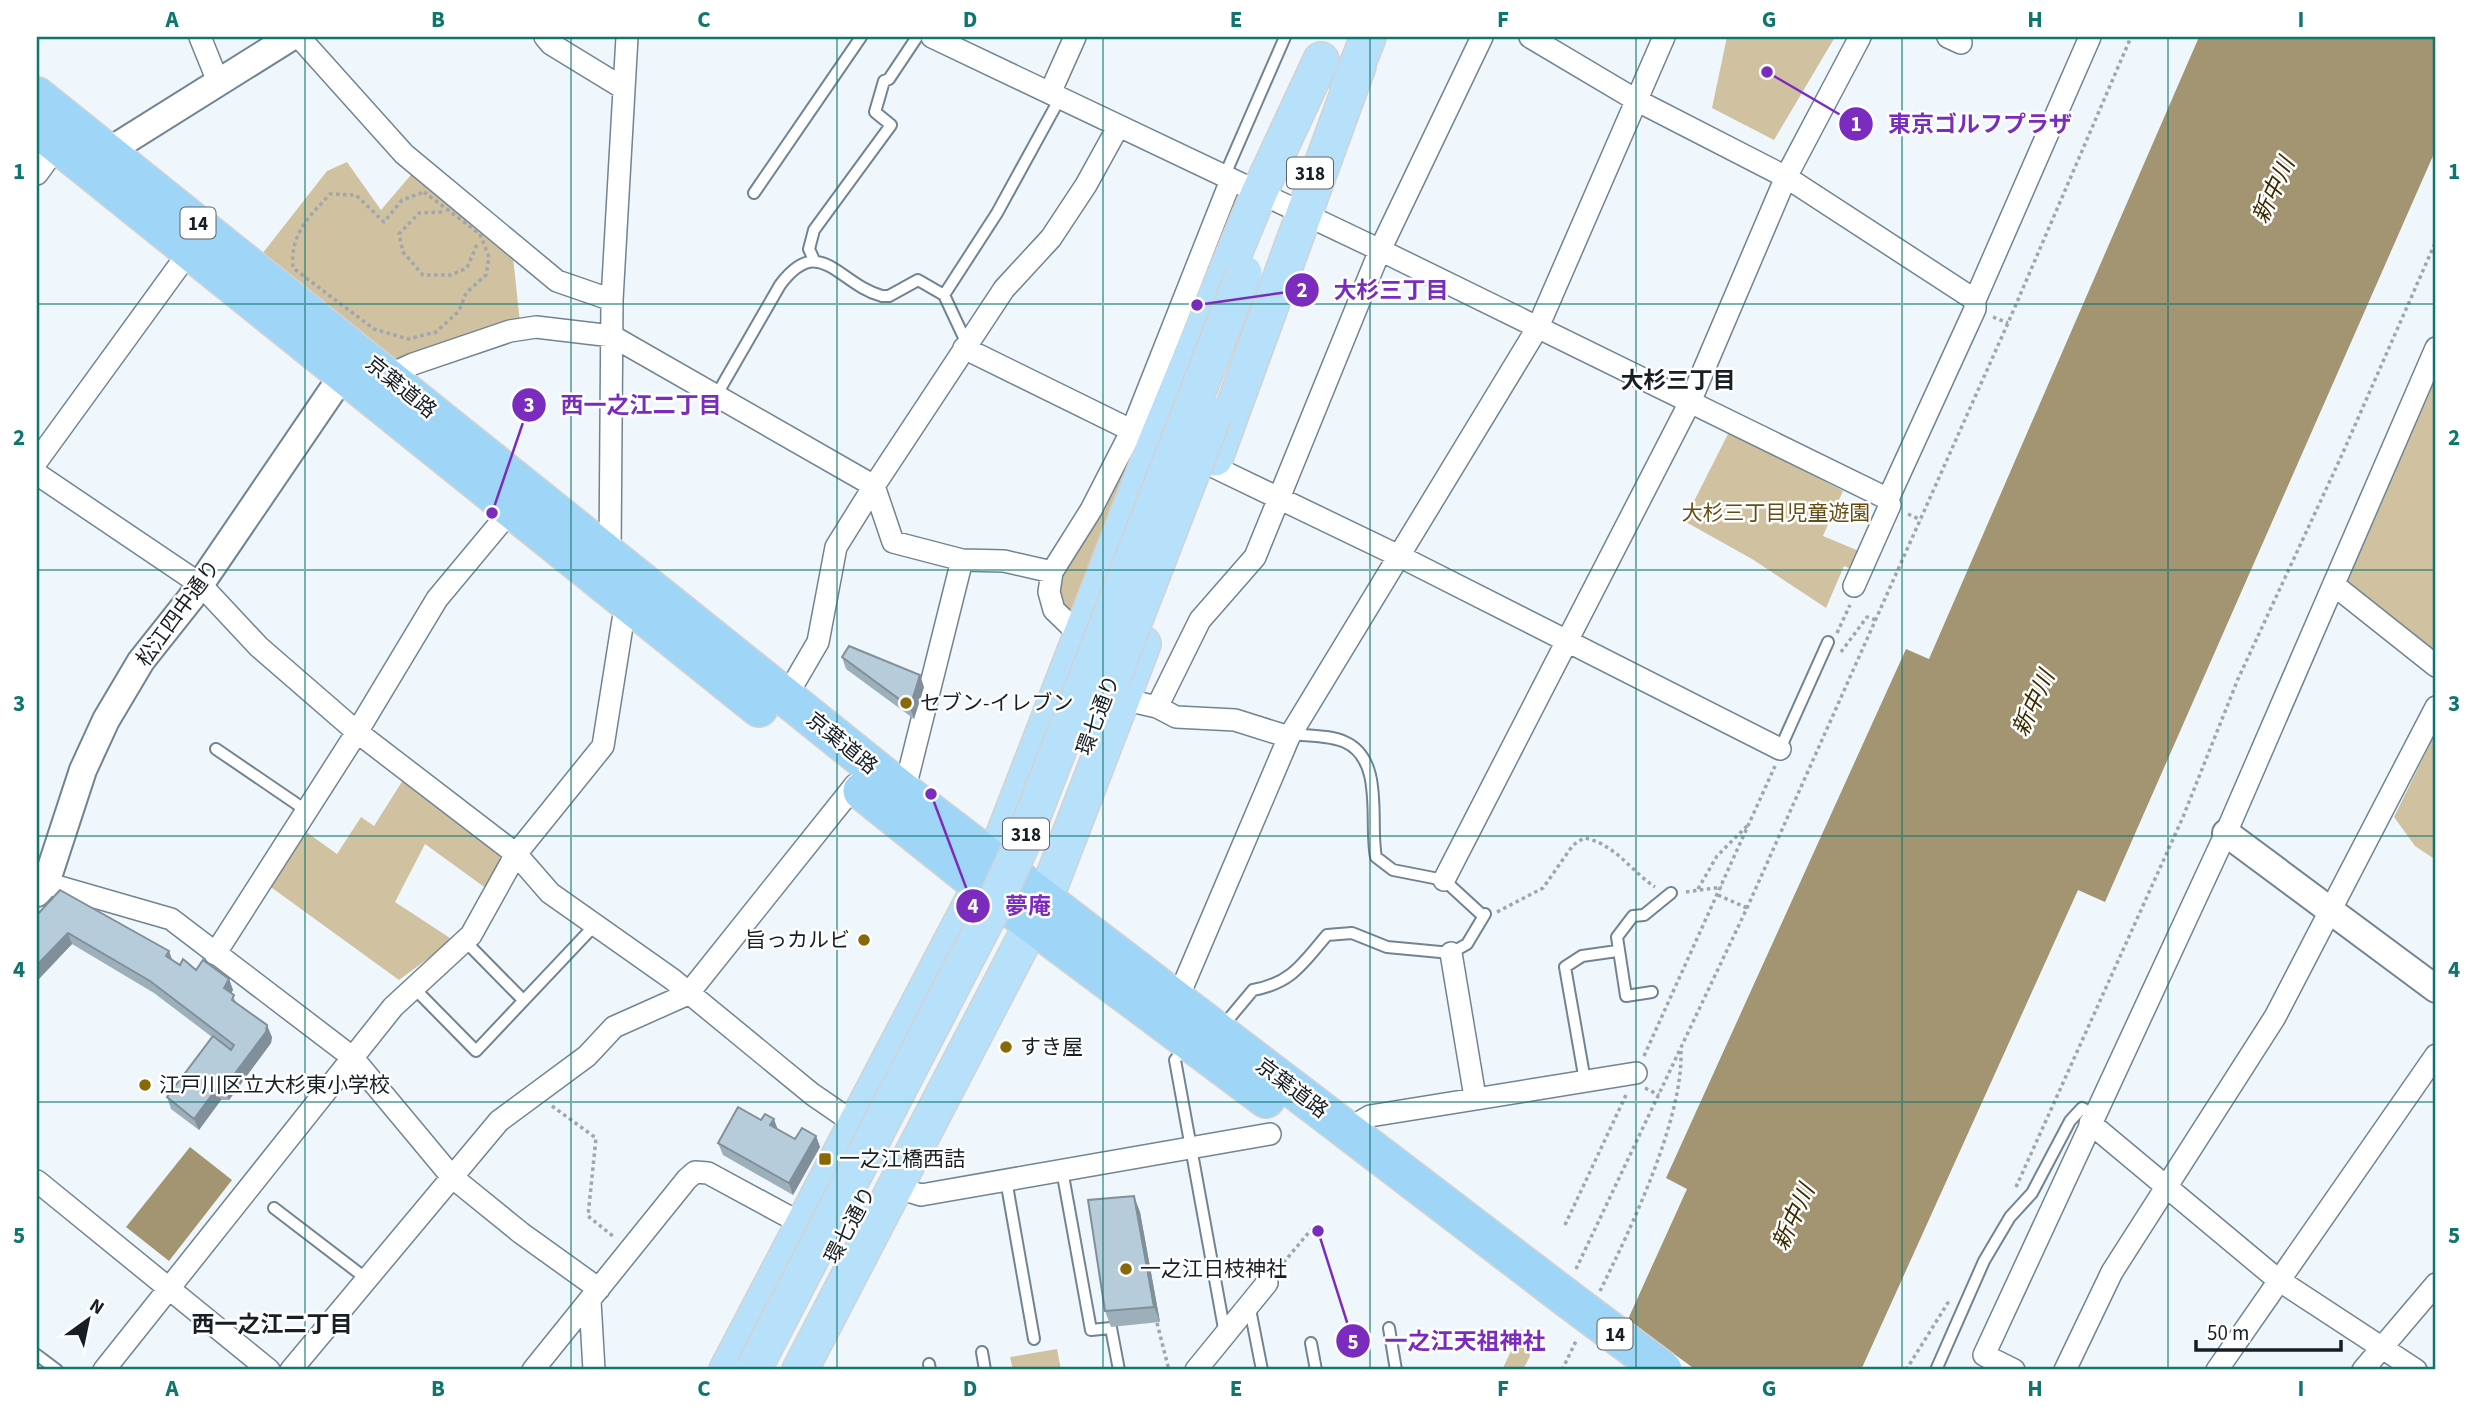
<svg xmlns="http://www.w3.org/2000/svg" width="2473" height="1407" font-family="'Source Sans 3','Noto Sans JP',sans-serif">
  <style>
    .green { fill: #d0c1a0 }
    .water { fill: #a39472 }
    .pier { fill: #eff7fd }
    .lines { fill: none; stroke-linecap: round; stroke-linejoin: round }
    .service-casing { stroke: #718491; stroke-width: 14 }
    .minor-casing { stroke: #718491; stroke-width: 24 }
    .tertiary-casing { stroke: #718491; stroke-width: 30 }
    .primary-casing { stroke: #d1d2d3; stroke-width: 38 }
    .trunk-casing { stroke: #d1d2d3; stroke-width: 40 }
    .path { stroke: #9fa6ac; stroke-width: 3.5; stroke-dasharray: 3.5 3.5; stroke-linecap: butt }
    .service { stroke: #fff; stroke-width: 10 }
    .minor { stroke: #fff; stroke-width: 21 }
    .tertiary { stroke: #fff; stroke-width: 26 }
    .primary { stroke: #b7e0fa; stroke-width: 35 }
    .trunk { stroke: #9fd6f8; stroke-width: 37 }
    .primary-bridge-casing { stroke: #d1d2d3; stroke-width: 38; stroke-linecap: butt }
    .trunk-bridge-casing { stroke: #d1d2d3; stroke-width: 40; stroke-linecap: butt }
    .primary-bridge { stroke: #b7e0fa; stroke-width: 35 }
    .trunk-bridge { stroke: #9fd6f8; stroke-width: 37 }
    .wall { fill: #9dafbb }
    .shaded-wall { fill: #808f99 }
    .building { fill: #b7ccda; stroke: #808f99; stroke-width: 2 }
    .grid { fill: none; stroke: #0f766e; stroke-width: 2; stroke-opacity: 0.55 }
    .poi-dot { fill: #896907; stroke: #fff; stroke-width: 2.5 }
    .labels { text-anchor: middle; stroke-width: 5; stroke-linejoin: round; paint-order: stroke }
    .shield { fill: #fff; stroke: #5d6266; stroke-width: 2 }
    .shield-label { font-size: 19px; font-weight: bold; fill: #181f24 }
    .street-label { font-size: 21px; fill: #181f24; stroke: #fff }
    .park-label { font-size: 21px; fill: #644d10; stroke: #fff }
    .poi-label { font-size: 21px; fill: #181f24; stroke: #fff; text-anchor: start }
    .water-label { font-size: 23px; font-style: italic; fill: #3d2c00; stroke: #fff }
    .neighbourhood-label { font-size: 23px; font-weight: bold; fill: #181f24; stroke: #fff }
    .leader { fill: none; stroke: #7b2cbf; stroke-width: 2.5 }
    .callout-dot { fill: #7b2cbf; stroke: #fff; stroke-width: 2.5 }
    .mark-label { font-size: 21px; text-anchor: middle; font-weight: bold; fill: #fff }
    .callout-label { font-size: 23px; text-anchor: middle; font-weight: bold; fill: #7b2cbf; stroke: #fff; stroke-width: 5; stroke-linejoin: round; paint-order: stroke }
    .neatline { fill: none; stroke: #0f766e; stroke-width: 2.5 }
    .grid-label { font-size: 23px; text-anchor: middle; font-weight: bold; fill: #0f766e }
  </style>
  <rect width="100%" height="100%" fill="#eff7fd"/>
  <path class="green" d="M1727 37H1835L1774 140 1712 108Z
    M347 162 381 210 416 169 512 247 520 323 396 366 255 263 327 171Z
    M2436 372V659L2352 591 2345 575Z
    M1729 432 1843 491 1823 536 1859 551 1851 569 1844 566 1826 608 1752 559 1684 521Z
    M1133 435 1148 443 1076 627 1062 611 1058 573Z
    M2436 732V860L2415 846 2394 817Z
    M403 780 503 859 487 889 425 844 395 902 453 940 399 980 268 885 305 831 337 854 361 817 374 826Z
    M1521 1330 1530 1339V1356L1523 1370H1502Z
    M1057 1349 1061 1370H1013L1010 1357Z"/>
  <path class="water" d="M2199 37H2436V149L2105 902 2078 890 1861 1370H1605L1687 1189 1666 1178 1906 649 1929 659Z
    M190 1147 232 1180 169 1261 126 1227Z"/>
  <path class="pier" d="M1625 1318 1696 1370H1602Z"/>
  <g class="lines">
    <defs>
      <path id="service" d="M1224 177 1285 37
        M754 193 861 37
        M814 260 809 249 814 230 891 125 875 112 884 81 889 79 917 37
        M944 295 967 344
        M716 396 780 285C820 232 838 284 882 296H889L918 280 944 295 997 213 1060 98
        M1291 734C1308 736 1330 735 1345 742 1385 760 1369 823 1376 857L1393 870 1444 880 1481 914
        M216 749 307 811
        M1780 749 1828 642
        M465 941 523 1000
        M414 988 476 1051 595 925
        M1652 992 1626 996 1617 937 1633 916 1644 915 1671 893
        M1222 1027 1253 990C1292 983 1303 963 1327 935L1352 933 1387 947 1451 953 1467 944 1485 914
        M1185 1047 1175 1060 1225 1334
        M1585 1081 1565 967 1582 956 1617 951
        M1062 1170 1091 1330 1111 1328 1119 1370
        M1006 1180 1034 1339
        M274 1208 368 1280
        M1249 1304 1262 1370
        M1389 1328 1396 1370
        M1311 1343 1316 1370
        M982 1352 985 1370
        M37 1355 57 1370
        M929 1364 930 1370
        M1936 1370 1984 1261 2010 1217 2032 1193 2070 1121 2082 1108 2094 1114"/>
      <path id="minor" d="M200 37 219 84
        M299 37 404 154 557 281 612 300
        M545 37 551 44 623 88
        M932 37 1380 250 1888 499
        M1530 37 1636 100 1786 177 1975 300
        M1948 37 1961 43
        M1050 93 1075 37
        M37 174 58 145
        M964 348 1145 437
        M383 382 387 376 413 364 510 331 536 327 612 336 874 486 1004 289 1051 238 1086 185 1118 127
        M37 461 189 252
        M1212 466 1401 557 1780 749
        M37 474 200 584 259 647 357 732 516 854 550 893 672 979 812 1094 857 1125
        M610 554 612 300 627 37
        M2334 585 2436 666
        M1854 586 1890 505 1888 499 1975 309V300L2090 37
        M1081 636 1054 610 1049 592 1052 572 1091 510 1132 430 1231 180
        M786 697 818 642 836 547 874 486 893 542 962 560 1004 561 1052 572
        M1122 699 1157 707 1176 717 1235 720 1289 737
        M1157 707 1200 620 1255 557 1380 250 1482 37
        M904 792 962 560
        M1444 880 1690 402 1786 177 1860 37
        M46 883 171 919 352 1057 452 1177 521 1233 599 1289
        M1451 953 1475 1097
        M215 954 357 732 437 599 511 510
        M1177 1000 1289 737 1538 327 1664 37
        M2090 1123 2277 1279 2416 1370
        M1352 1134 1360 1122 1370 1116 1636 1073
        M37 1181 269 1370
        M895 1187 921 1195 1270 1134
        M590 1301 594 1370
        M104 1370 393 1007 471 935 516 854 603 746 623 620 634 608
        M291 1370 499 1121 587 1056 614 1027 688 994 855 785
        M533 1370 687 1179 695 1172 708 1173 804 1225
        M1196 1370 1267 1283
        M2014 1370 1984 1355 2226 833 2436 348
        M2065 1370 2112 1272 2275 1017 2436 707
        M2217 1370 2436 1055
        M2363 1370 2436 1284"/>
      <path id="tertiary" d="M109 151 291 37
        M2226 833 2436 989
        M37 893 46 883 83 770 106 720 141 661 191 598 353 360"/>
      <path id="primary" d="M1348 89 1368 37
        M1215 458 1358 66
        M727 1370 994 860 1156 442 1259 193 1321 60
        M800 1370 1045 899 1143 644"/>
      <path id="trunk" d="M37 96 904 792 1568 1299
        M37 128 759 708
        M862 791 981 886 1266 1099"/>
    </defs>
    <use href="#service" class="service-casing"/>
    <use href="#minor" class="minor-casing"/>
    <use href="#tertiary" class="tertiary-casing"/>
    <use href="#primary" class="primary-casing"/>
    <use href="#trunk" class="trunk-casing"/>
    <path class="path" d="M424 192 480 234 489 257 486 275 466 293 459 311 436 332 408 339 374 329 293 268C290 234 308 218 330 194L356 195 384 222 402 200Z
      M442 212 419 213 399 234 403 252 423 275H451L467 268 478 242
      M1993 317 2008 323
      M1908 514 1921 520
      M1837 633 1850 605
      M1841 652 1867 617 1876 620
      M1698 889 1717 856 1749 824
      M1686 892 1722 887
      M1718 895 1747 908
      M1497 912 1543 888 1573 845 1584 838C1614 843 1631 871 1655 887
      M1644 1056 1775 766
      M1645 1088 1659 1095
      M552 1106 596 1138 588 1216 614 1237
      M2016 1187 2183 817 2238 679 2341 457 2436 241
      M1565 1225 1626 1095
      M1279 1268 1315 1225
      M1576 1269 1747 908 2008 323 2131 37
      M1600 1291C1631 1228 1683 1120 1681 1051
      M1157 1323 1169 1370
      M1562 1370 1577 1339
      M1906 1370 1949 1301"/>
    <use href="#service" class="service"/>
    <use href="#minor" class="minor"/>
    <use href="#tertiary" class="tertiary"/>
    <use href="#primary" class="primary"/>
    <use href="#trunk" class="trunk"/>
    <defs>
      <path id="primary-bridge" d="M1112 679 1214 415
        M753 1370 994 905 1023 841 1244 273"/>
      <path id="trunk-bridge" d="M1568 1299 1663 1370"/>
    </defs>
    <use href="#primary-bridge" class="primary-bridge-casing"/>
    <use href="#trunk-bridge" class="trunk-bridge-casing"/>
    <use href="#primary-bridge" class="primary-bridge"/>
    <use href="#trunk-bridge" class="trunk-bridge"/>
  </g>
  <path class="wall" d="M842 657 924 687 914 719 846 669Z
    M37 915 172 960 180 965 229 979 233 990 231 993 237 1004 272 1037 271 1043 229 1100H221L199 1130 171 1109 167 1097 212 1037 154 993 72 944 37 981Z
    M777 1129 795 1139 816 1136 820 1147 793 1195 723 1155 718 1143Z
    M1140 1212 1160 1322 1111 1327 1105 1311Z"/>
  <path class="shaded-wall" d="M920 675 924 687 914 719 910 707Z
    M68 933 72 944 37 981V965Z
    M169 951 173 962 166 956Z
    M229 979 233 990 228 999 224 988Z
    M267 1025 272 1037 271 1043 229 1100 224 1088Z
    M217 1088 221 1100 199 1130 194 1119Z
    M774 1119 778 1130 770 1125Z
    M816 1136 820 1147 793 1195 789 1183Z
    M1134 1196 1140 1212 1160 1322 1154 1307Z"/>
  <path class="building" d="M849 646 920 675 910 707 842 657Z
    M60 890 169 951 166 956 180 965 183 959 196 970 203 960 229 979 224 988 234 995 232 1000 267 1025 266 1032 224 1088H217L194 1119 167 1097 213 1036 231 1050 234 1045 150 981 68 933 37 965V915Z
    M738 1107 761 1120 765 1114 774 1119 770 1125 795 1139 802 1128 816 1136 789 1183 718 1143Z
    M1134 1196 1154 1307 1105 1311 1088 1200Z
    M889 1368V1370H875Z"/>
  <path class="grid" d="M305 37V1370M571 37V1370M837 37V1370M1103 37V1370M1370 37V1370M1636 37V1370M1902 37V1370M2168 37V1370M37 304H2436M37 570H2436M37 836H2436M37 1102H2436"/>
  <g class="poi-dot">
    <circle cx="906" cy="703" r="7"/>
    <circle cx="864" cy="940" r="7"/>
    <circle cx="1006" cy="1047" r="7"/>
    <circle cx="145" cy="1085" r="7"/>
    <rect x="818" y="1152" width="14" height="14" rx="3.5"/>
    <circle cx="1126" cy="1269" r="7"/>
  </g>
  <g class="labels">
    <g class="shield">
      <rect x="1287" y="157.5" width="46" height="31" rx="5"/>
      <rect x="180.5" y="207.5" width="35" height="31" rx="5"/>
      <rect x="1003" y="818.5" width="46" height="31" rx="5"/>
      <rect x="1597.5" y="1318.5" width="35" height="31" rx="5"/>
    </g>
    <g class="shield-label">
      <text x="1310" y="180">318</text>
      <text x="198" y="230">14</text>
      <text x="1026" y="841">318</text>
      <text x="1615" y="1341">14</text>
    </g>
    <g class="street-label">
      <text transform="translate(401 387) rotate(39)" y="7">京葉道路</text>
      <text transform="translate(178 613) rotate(-54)" y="7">松江四中通り</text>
      <text transform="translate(1098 715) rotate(-69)" y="7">環七通り</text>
      <text transform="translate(842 743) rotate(39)" y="7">京葉道路</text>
      <text transform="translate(1292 1088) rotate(37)" y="7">京葉道路</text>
      <text transform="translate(850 1225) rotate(-62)" y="7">環七通り</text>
    </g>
    <g class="park-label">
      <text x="1776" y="520">大杉三丁目児童遊園</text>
    </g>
    <g class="poi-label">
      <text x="920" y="710">セブン-イレブン</text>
      <text x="850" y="947" text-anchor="end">旨っカルビ</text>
      <text x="1020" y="1054">すき屋</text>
      <text x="159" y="1092">江戸川区立大杉東小学校</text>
      <text x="839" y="1166">一之江橋西詰</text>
      <text x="1140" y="1276">一之江日枝神社</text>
    </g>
    <g class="water-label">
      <text transform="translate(2273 190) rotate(-65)" y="8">新中川</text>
      <text transform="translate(2033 703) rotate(-65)" y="8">新中川</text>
      <text transform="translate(1793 1217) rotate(-65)" y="8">新中川</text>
    </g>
    <g class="neighbourhood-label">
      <text x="1678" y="388">大杉三丁目</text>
      <text x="272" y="1332">西一之江二丁目</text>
    </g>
  </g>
  <path class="leader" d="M1767 72L1856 124M1197 305L1302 290M492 513L529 405M931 794L973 906M1318 1231L1353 1341"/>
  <g class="callout-dot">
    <circle cx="1767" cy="72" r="7"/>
    <circle cx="1197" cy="305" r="7"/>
    <circle cx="492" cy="513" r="7"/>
    <circle cx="931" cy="794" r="7"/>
    <circle cx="1318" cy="1231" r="7"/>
    <circle cx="1856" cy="124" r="18"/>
    <circle cx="1302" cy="290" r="18"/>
    <circle cx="529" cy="405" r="18"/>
    <circle cx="973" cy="906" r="18"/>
    <circle cx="1353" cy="1341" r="18"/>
  </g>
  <g class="mark-label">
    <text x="1856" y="131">1</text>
    <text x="1302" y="297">2</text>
    <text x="529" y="412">3</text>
    <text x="973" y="913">4</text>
    <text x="1353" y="1349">5</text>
  </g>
  <g class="callout-label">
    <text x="1980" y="132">東京ゴルフプラザ</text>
    <text x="1391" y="298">大杉三丁目</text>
    <text x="641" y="413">西一之江二丁目</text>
    <text x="1028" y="914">夢庵</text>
    <text x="1465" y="1349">一之江天祖神社</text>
  </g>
  <rect width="2473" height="1407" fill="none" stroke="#ffffff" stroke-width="77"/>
  <g transform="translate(88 1320) rotate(33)" stroke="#ffffff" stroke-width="5" paint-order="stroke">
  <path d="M0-5L12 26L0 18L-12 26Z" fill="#181f24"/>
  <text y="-10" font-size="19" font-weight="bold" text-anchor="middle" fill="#181f24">N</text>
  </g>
  <path d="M2196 1340v10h145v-10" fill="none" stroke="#181f24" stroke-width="3.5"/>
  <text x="2207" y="1340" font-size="21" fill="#181f24" stroke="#ffffff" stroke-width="5" paint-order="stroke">50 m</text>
  <rect x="38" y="38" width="2396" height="1330" class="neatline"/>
  <g class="grid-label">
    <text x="172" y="27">A</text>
    <text x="438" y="27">B</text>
    <text x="704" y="27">C</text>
    <text x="970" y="27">D</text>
    <text x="1236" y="27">E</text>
    <text x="1503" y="27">F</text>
    <text x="1769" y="27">G</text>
    <text x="2035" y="27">H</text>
    <text x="2301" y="27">I</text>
    <text x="19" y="179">1</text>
    <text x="2454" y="179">1</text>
    <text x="19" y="445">2</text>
    <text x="2454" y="445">2</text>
    <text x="19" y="711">3</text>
    <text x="2454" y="711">3</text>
    <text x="19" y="977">4</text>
    <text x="2454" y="977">4</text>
    <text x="19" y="1243">5</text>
    <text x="2454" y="1243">5</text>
    <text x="172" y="1396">A</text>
    <text x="438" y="1396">B</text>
    <text x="704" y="1396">C</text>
    <text x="970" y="1396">D</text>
    <text x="1236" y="1396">E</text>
    <text x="1503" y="1396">F</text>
    <text x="1769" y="1396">G</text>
    <text x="2035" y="1396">H</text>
    <text x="2301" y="1396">I</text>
  </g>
</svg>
